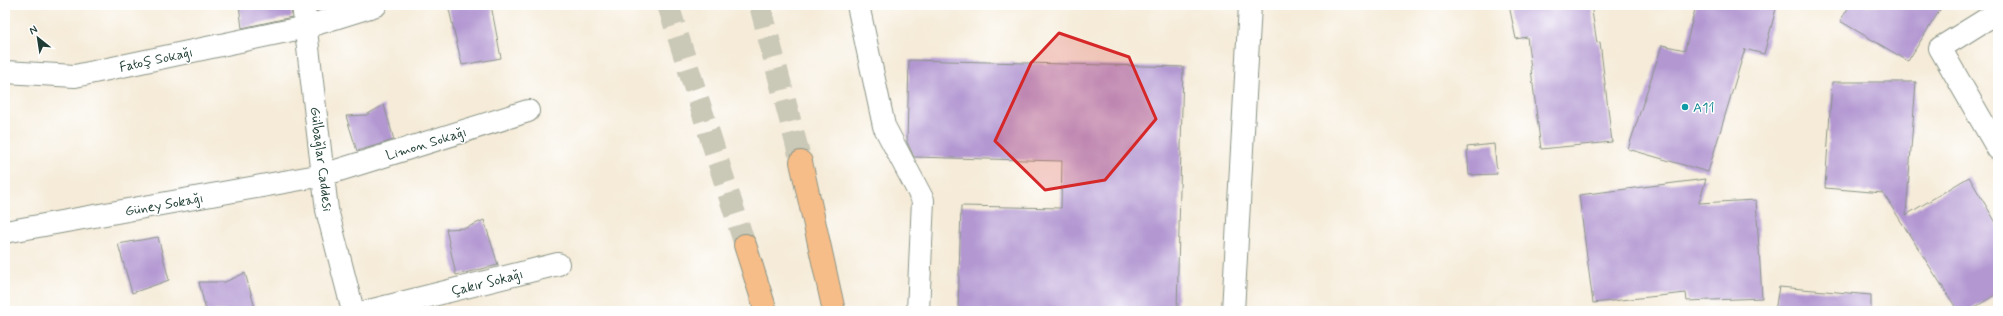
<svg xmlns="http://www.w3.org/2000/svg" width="2003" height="316" font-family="Mynerve,sans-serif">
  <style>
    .building { fill: #b297d1 }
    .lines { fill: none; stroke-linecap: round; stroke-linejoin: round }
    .major-tunnel { stroke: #cac8b7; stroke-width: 22; stroke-dasharray: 22 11; stroke-linecap: butt }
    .minor-casing { stroke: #8a9486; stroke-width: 24 }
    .major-casing { stroke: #8a9486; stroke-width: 24 }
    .minor { stroke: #fff; stroke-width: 22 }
    .major { stroke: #f7bd88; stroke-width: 22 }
    .marked { fill: #d62828; fill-opacity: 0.2; stroke: #d62828; stroke-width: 3; stroke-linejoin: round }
    .culture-dot { fill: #0f9aa8; stroke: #fff; stroke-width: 1.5 }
    .labels { text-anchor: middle; stroke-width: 3; stroke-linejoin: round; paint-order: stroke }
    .street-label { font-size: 14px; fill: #1f3d34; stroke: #fff }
    .culture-label { font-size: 14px; fill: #0d838f; stroke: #fff; text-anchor: start }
  </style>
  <rect width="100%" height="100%" fill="#fff"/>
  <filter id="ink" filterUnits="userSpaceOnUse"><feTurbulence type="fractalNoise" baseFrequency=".025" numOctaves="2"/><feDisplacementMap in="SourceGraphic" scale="8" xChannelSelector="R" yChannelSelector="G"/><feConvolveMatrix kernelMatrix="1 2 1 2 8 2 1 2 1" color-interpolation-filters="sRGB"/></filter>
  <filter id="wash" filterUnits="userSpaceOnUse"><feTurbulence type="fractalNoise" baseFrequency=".012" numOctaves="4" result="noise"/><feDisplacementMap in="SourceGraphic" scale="16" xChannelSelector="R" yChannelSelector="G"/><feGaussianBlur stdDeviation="0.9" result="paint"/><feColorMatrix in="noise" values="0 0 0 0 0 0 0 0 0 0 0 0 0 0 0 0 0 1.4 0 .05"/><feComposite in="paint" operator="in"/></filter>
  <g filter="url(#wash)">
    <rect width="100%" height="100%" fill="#f5ebd8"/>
    <g id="blocks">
      <path class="building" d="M239 5H291L292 17 242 28Z
        M316 5H326V8L316 11Z
        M448 5H491L501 58 462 65Z
        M1509 5H1591L1597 43 1600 42 1612 142 1541 149 1527 37 1516 39Z
        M1696 5H1777L1764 54 1745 49 1708 172 1628 149 1662 45 1685 50Z
        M1850 5H1943L1908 61 1840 21Z
        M909 60 1183 67 1177 311H958L961 206 1061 208 1062 161 914 157 907 142Z
        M1832 82H1916L1906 215 1969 177 1998 226V293L1969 311H1958L1883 193 1825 188Z
        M384 105 394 140 357 151 346 116 366 115Z
        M1494 144 1497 174 1469 175 1467 147Z
        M1706 179 1699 203 1756 200 1762 298 1687 301 1686 293 1593 303 1579 195Z
        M484 220 498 265 456 275 446 229 466 228Z
        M158 237 169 280 132 293 118 244Z
        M245 273 256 311H206L199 282H225Z
        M1779 287 1871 295V311H1775Z"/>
    </g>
  </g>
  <g filter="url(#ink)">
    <use href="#blocks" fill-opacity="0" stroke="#8a9486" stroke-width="1"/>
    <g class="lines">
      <path class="major-tunnel" d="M668 5 745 245
        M760 5 801 162"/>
      <defs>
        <path id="minor" d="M303 5 327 210 353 311
          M858 5 884 126 923 200 918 311
          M1998 12 1940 48 1998 149
          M5 72 75 76 306 27 376 5
          M5 232 323 175 528 111
          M369 311 558 264
          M1233 311 1250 5"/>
        <path id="major" d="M801 162 834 311
          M745 245 766 311"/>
      </defs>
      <use href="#minor" class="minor-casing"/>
      <use href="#major" class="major-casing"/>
      <use href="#minor" class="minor"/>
      <use href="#major" class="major"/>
    </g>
  </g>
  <path class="marked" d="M1059 33 1129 57 1156 119 1105 180 1045 190 995 141 1031 63Z"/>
  <circle class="culture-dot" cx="1685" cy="107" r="4"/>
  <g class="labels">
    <g class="street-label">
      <text transform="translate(156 59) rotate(-12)" y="5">Fatoş Sokağı</text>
      <text transform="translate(426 143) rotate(-17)" y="5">Limon Sokağı</text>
      <text transform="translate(322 159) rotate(83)" y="5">Gülbağlar Caddesi</text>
      <text transform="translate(164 204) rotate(-10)" y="5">Güney Sokağı</text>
      <text transform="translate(487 282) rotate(-14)" y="5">Çakır Sokağı</text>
    </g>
    <g class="culture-label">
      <text x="1693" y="112">A11</text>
    </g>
  </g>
  <rect width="2003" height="316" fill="none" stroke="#fff" stroke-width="20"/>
  <g transform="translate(38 38) rotate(330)" stroke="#ffffff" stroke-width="3" paint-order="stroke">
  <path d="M0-3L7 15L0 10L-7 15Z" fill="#1f3d34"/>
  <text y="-6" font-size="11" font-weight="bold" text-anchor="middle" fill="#1f3d34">N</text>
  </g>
</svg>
